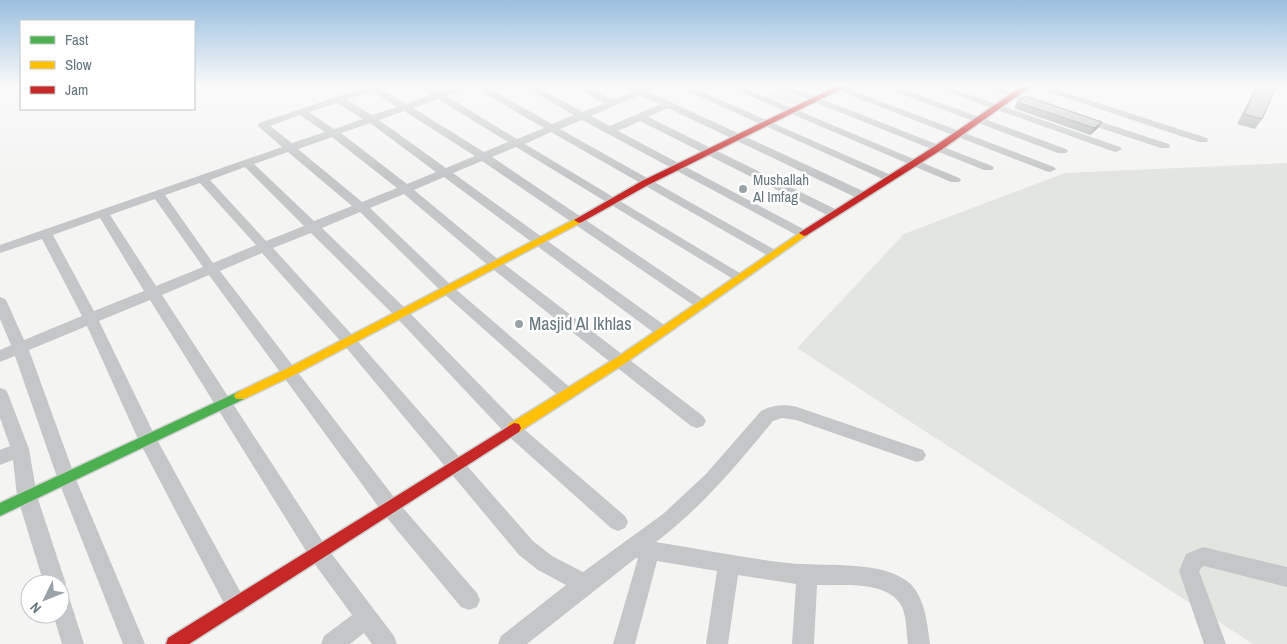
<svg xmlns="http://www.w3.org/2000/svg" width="1287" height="644" font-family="'Archivo Narrow',sans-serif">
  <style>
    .green { fill: #e3e5e0 }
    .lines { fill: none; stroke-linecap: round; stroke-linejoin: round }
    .fast-casing { stroke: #cfd0d0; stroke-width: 3 }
    .slow-casing { stroke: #cfd0d0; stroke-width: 3 }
    .jam-casing { stroke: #cfd0d0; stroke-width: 3 }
    .street { fill: #c4c6c7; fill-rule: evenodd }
    .fast { fill: #4caf50; fill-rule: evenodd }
    .slow { fill: #ffc107; fill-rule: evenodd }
    .jam { fill: #c62828; fill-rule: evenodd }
    .wall { fill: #adafaf }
    .shaded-wall { fill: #8d8e8e }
    .building { fill: #c9cbcb; stroke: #8d8e8e }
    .poi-dot { fill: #99a3a8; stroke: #fff; stroke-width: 2 }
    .labels { text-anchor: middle; stroke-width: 5; stroke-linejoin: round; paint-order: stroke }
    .far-poi-label { font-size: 15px; fill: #68787f; stroke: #fff; text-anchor: start }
    .poi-label { font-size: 18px; fill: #68787f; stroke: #fff; text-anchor: start }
  </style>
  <rect width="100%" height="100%" fill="#f4f4f3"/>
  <path class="green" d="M778 89 804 100 792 106 765 95Z
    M1287 163V644H1253L797 348 904 234 1065 173Z"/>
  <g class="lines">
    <defs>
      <path id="fast" d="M240 391 244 393 246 396 244 399 0 516V503Z"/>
      <path id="slow" d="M579 217 584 220 582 222 294 375 244 399H236L234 396 236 393 286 369Z
        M804 230 809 233 807 235 624 364 519 432 514 433 509 432 507 428 509 424 616 358Z"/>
      <path id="jam" d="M839 85H849L648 185 582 222 579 223 574 220 642 181Z
        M1024 85H1033L941 150 807 235 804 236 799 233 935 146Z
        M514 423 519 424 521 428 519 432 189 644H166L168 638Z"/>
    </defs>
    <use href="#fast" class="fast-casing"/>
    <use href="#slow" class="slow-casing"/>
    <use href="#jam" class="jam-casing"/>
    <path class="street" d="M372 85H387L381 89 406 104 431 95 416 85H428L439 92 460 85H483L552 124 574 115 521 85H533L583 112 604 103 570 85H583L613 100 632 92 621 85H634L641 88 649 85H662L649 92 865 192 867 195 865 198H857L668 108 648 117 837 210 839 213 833 217 829 216 640 121 618 131 807 231 808 234 807 237 802 238 582 120 560 129 777 251 779 254 777 257 772 258 551 132 525 144 743 275 745 278 743 281 738 282 516 147 492 157 706 301 708 304 706 307H696L482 161 453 173 667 327 670 331 667 335 662 336 657 335 444 177 414 190 500 261 703 416 706 421 703 426 697 428 691 426 490 267 404 194 370 208 452 286 573 390 575 394 573 398 567 400 561 398 442 292 360 212 322 228 406 309 518 424 625 516 628 522 625 528 618 531 611 528 506 434 396 317 311 233 273 248 354 337 533 541 552 556 583 572 663 514 706 474 761 411C773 405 784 404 797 407L923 450 926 455 923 460 917 462 796 420 782 418 773 421C736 466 703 506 656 542 700 549 744 558 788 563 822 567 874 560 904 579 925 592 927 622 930 644H908C906 632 907 616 901 605 886 580 842 586 817 585L814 644H792L796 584 738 575 728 644H706L717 571 657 561 635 644H613L638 558H636L527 644H498L501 636 566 585 538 570 519 555 344 345 262 253 220 271 397 501 477 593 480 600 477 607 469 610 461 607 383 513 209 275 162 295 325 545 394 636 397 644H372L364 633 350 644H321L324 636 352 615 311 559 150 300 99 321 155 436 247 604 244 611 236 615 228 611 138 439 87 326 29 350 75 477 145 644H123L57 477 15 356 0 362V350L11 345 0 319V297L5 299 7 302 24 340 82 316 42 239 0 253V245L282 147 259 127 258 125 259 123ZM473 87 544 128 517 139 446 96ZM372 91 397 107 372 115 346 100ZM640 95 660 104 610 126 591 116ZM438 99 508 142 484 152 413 108ZM337 103 363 119 334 129 309 112ZM404 111 475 156 446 168 379 120ZM300 115 325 132 292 143 270 126ZM370 123 436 172 407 184 341 133ZM332 137 397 188 362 202 298 149ZM288 152 352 206 314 221 254 164ZM245 167 304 226 266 241 210 180ZM200 183 256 245 213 263 165 195ZM155 199 203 267 156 286 110 215ZM100 218 144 291 94 311 53 235Z
      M674 85H687L893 176 895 178 893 180H885Z
      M724 85H737L959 178 961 180 959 182H951Z
      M772 85H786L992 166 994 168 992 170H984Z
      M824 85H838L1054 167 1056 169 1050 172 1046 171Z
      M878 85H892L1066 149 1068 151 1066 153H1058Z
      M928 85H942L1120 147 1122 149 1116 152 1112 151Z
      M979 85H993L1047 105 1042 108 1038 107Z
      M1027 85H1042L1207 138 1208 140 1207 142H1199Z
      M1083 116 1169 144 1170 146 1169 148H1161L1079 121 1078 119Z
      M0 388 6 390 8 394 29 449 37 496 66 584 62 591 68 594 84 644H62L53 614H60V584H44L17 496 13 460 0 465V450L10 446 0 418Z
      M1203 547 1287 567V587L1204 566 1201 568 1199 571 1226 644H1204L1179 571 1186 554Z"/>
    <use href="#fast" class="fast"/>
    <use href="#slow" class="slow"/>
    <use href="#jam" class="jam"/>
  </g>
  <path class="wall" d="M1257 85H1277L1262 119 1255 129 1237 124Z
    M1017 102 1098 128 1090 135 1014 108Z"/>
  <path class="shaded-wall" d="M1102 122 1098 128 1090 135 1094 128Z"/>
  <path class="building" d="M1258 85H1277L1262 119 1244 114Z
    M1026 96 1102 122 1094 128 1017 102Z"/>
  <linearGradient id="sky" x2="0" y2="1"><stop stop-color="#9abfdf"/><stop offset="0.49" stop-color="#fafafa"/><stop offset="1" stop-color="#fafafa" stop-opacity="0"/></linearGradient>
  <rect width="1287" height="175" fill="url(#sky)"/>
  <g class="poi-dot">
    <circle cx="743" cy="189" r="5"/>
    <circle cx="519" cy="324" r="5"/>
  </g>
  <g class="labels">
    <g class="far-poi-label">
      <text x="753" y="185">Mushallah<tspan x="753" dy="17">Al Imfag</tspan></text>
    </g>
    <g class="poi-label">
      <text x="529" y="330">Masjid Al Ikhlas</text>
    </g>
  </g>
  <rect x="20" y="20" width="175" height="90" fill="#ffffff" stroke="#c3c9cc"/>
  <rect x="30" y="36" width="25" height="8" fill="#4caf50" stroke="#c3c9cc"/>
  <text x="65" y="45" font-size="15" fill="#68787f">Fast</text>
  <rect x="30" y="61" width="25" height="8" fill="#ffc107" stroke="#c3c9cc"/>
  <text x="65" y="70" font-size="15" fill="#68787f">Slow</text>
  <rect x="30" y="86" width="25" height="8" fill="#c62828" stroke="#c3c9cc"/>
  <text x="65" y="95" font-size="15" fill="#68787f">Jam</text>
  <g transform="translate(45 599) rotate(227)"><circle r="24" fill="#ffffff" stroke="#c3c9cc"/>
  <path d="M0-4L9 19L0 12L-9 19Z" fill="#99a3a8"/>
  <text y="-8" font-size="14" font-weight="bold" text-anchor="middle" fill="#68787f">N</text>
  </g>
</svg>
